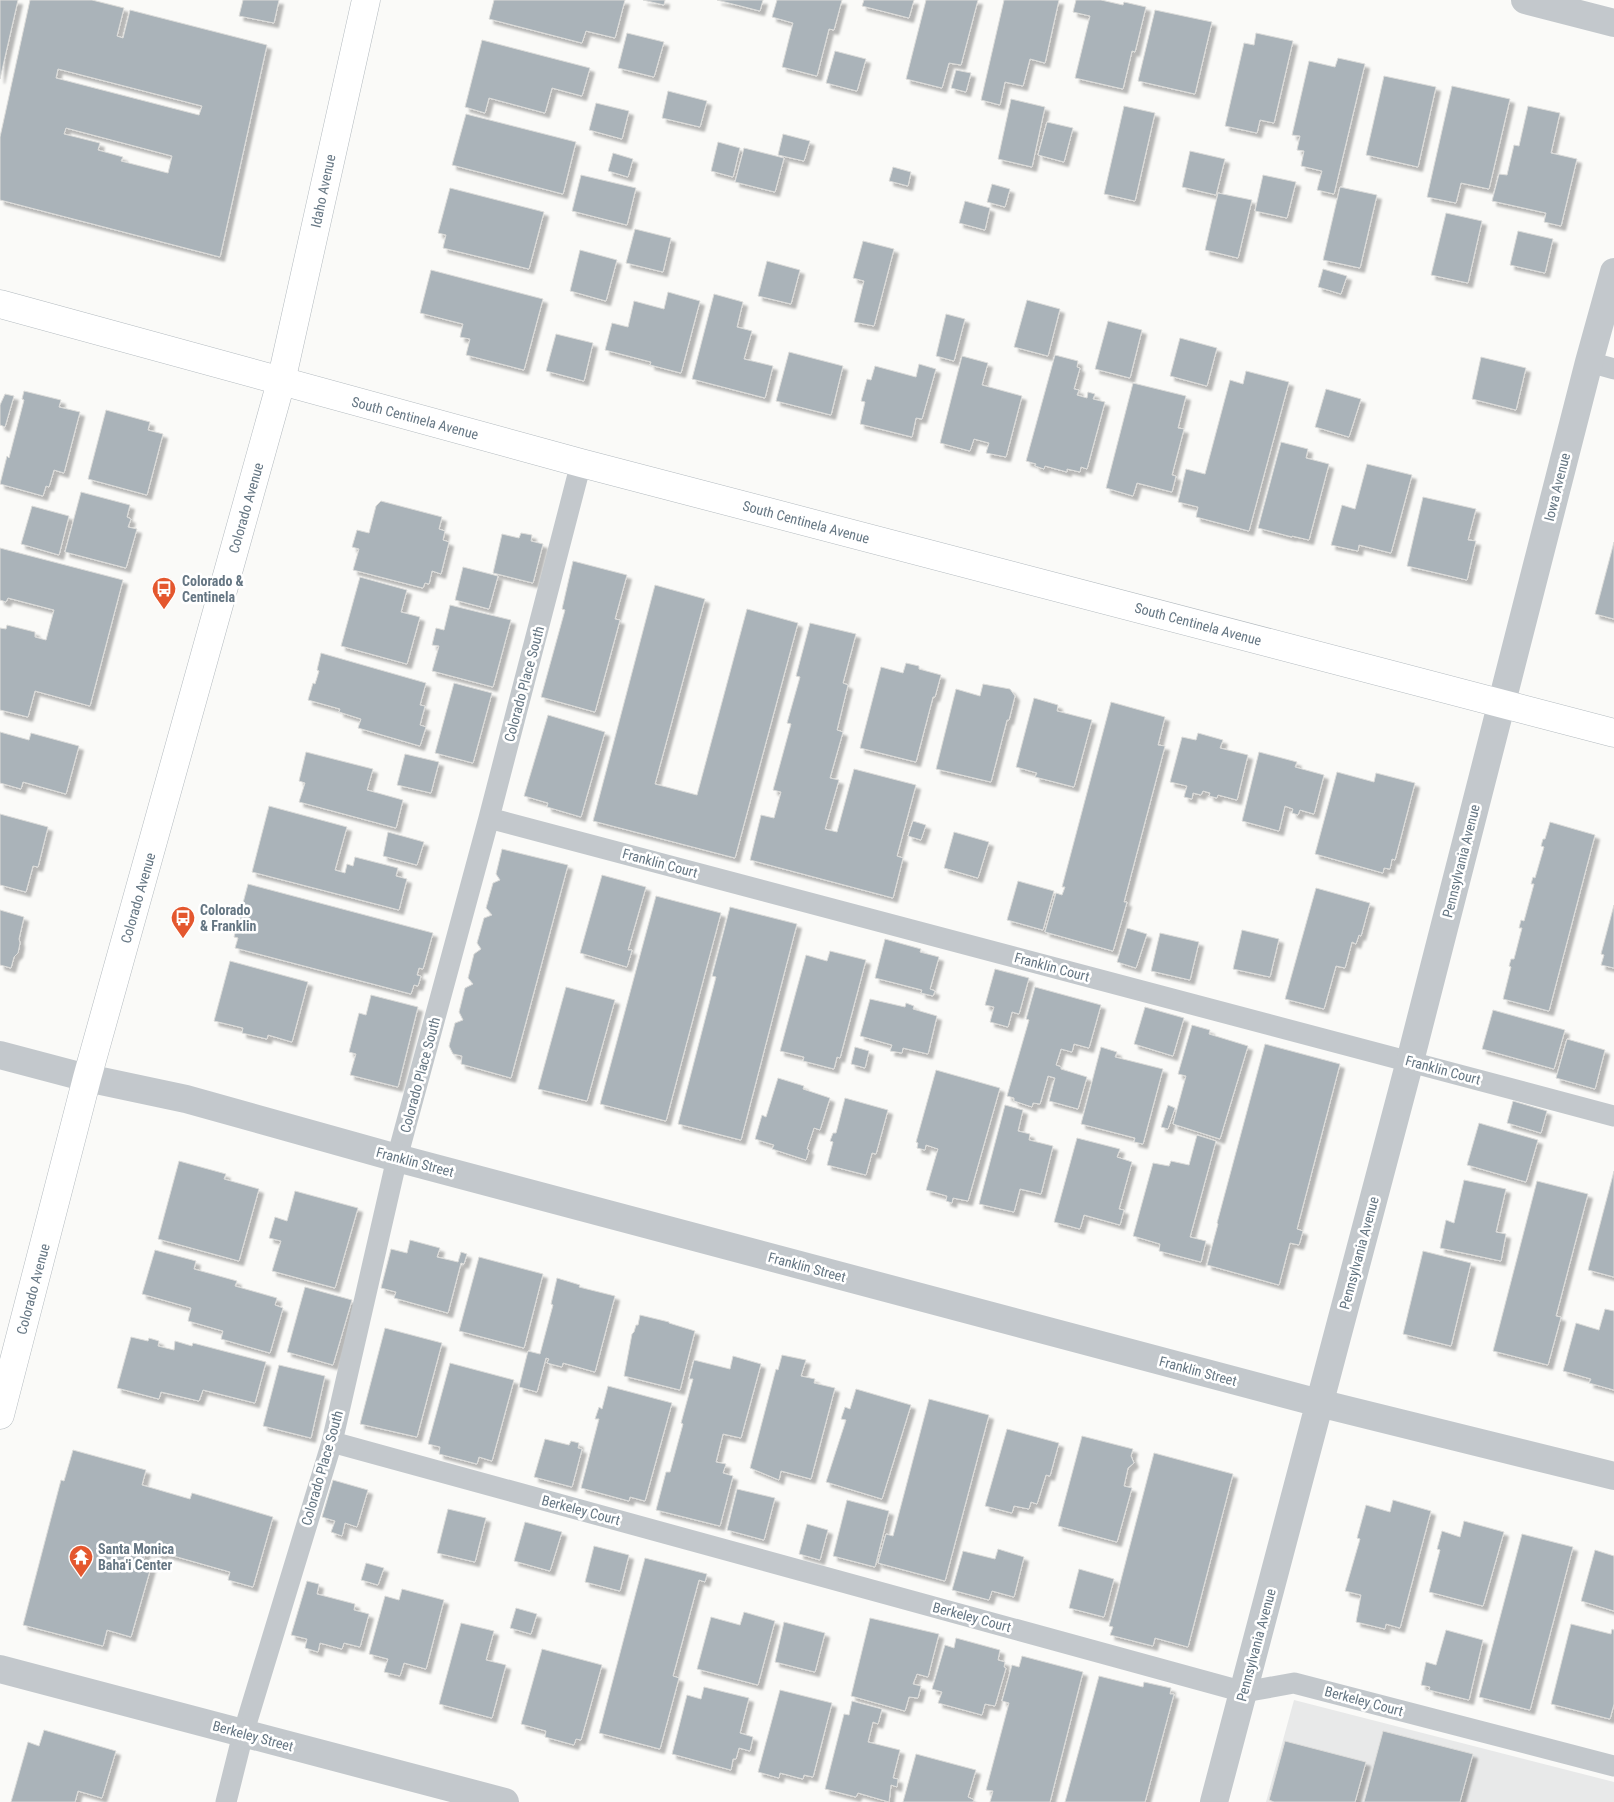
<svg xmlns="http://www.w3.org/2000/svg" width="1614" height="1802" font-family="'Roboto Condensed',sans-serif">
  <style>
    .built { fill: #e8e9e9 }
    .building { fill: #aab3b9; stroke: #dcdcda; fill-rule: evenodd; filter: url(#shadow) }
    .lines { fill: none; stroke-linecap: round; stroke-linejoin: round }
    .secondary-casing { stroke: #b3babf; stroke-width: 29 }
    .lane { stroke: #c3c8cc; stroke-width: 21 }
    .street { stroke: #c3c8cc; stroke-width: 28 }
    .secondary { stroke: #fff; stroke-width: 28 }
    .labels { text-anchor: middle; stroke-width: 5; stroke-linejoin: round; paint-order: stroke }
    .street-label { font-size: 14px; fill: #657683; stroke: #fff }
    .poi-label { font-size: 14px; font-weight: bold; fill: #657683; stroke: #fff; text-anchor: start }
  </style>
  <defs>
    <filter id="shadow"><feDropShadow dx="4.5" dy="4.5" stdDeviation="1" flood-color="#0004"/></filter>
  </defs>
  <rect width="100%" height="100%" fill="#fafaf8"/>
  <path class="built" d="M1294 1700 1614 1782V1802H1266Z"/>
  <path class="building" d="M0 0H18L0 79Z
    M30 0H92L124 8 117 36 123 38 130 10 267 45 220 257 0 200V137ZM58 69 202 106 199 115 56 78ZM66 128 172 156 168 173 121 161 123 157 98 150 100 143 64 134Z
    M243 0H279L274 23 239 16Z
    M494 0H625L615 38 586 31 582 43 489 19Z
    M643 0H665L664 5Z
    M717 0H763L760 11Z
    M777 0H842L834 30 829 29 817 76 782 67 793 23 772 17Z
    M864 0H914L909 18 862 6Z
    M926 0H978L961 65 949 63 942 88 906 79Z
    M1004 0H1059L1045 63 1030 59 1023 86 1005 82 1000 105 981 100Z
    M1076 0H1101L1123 5 1124 2 1146 7 1135 52 1132 51 1123 89 1075 78 1090 16 1073 12Z
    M1155 10 1212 22 1195 94 1138 81Z
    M627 33 664 42 654 77 618 68Z
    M1256 33 1293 41 1274 123 1260 120 1257 133 1225 126 1244 43 1254 45Z
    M482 40 590 68 582 96 552 88 545 113 489 98 485 113 465 107Z
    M835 51 866 59 857 91 826 83Z
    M1338 58 1365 64 1334 194 1317 190 1322 171 1301 166 1304 151 1297 150 1300 136 1292 135 1309 61 1335 67Z
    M956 70 971 73 966 92 951 88Z
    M1384 76 1436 87 1418 167 1366 155Z
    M1452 86 1510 99 1489 189 1461 183 1456 203 1427 197Z
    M668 91 707 101 700 127 662 118Z
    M1011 99 1045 107 1032 167 998 159Z
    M596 103 629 111 622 139 589 130Z
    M1124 106 1155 113 1135 201 1104 194Z
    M1528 106 1560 113 1551 153 1577 159 1561 226 1544 222 1546 213 1492 201 1499 174 1507 175 1514 145 1519 146Z
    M466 114 576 142 563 194 452 165Z
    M1047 122 1073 128 1064 162 1038 155Z
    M783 134 810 141 804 161 778 155Z
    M718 142 740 148 733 177 711 171Z
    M744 148 784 158 775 192 735 182Z
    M1190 151 1225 159 1216 195 1182 187Z
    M613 153 633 159 628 177 608 171Z
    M893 167 911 172 908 186 889 181Z
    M581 175 636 188 627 225 572 211Z
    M1263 175 1296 182 1287 218 1255 211Z
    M992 184 1010 189 1005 207 987 202Z
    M1340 187 1377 195 1360 268 1323 260Z
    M450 188 544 212 529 269 443 248 446 235 438 233Z
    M1218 193 1252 200 1238 258 1205 250Z
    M965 201 990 208 985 230 959 223Z
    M1446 213 1482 221 1468 283 1431 275Z
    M635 229 671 238 663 272 626 263Z
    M1518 231 1553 239 1545 273 1510 265Z
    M863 241 894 249 874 326 854 322 864 281 853 278Z
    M580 250 617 260 606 301 570 291Z
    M767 261 800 270 791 304 758 296Z
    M1323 269 1347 276 1341 294 1318 287Z
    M431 270 543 299 524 370 466 355 470 339 460 337 463 324 420 313Z
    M668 292 700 301 681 373 650 365 651 362 605 350 612 323 628 327 634 301 664 309Z
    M714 294 743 302 737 327 752 331 744 359 773 366 765 398 692 379Z
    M1027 300 1060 309 1048 356 1014 347Z
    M946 314 965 319 954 361 936 356Z
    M1108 321 1142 330 1130 378 1095 369Z
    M556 334 593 343 584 381 546 371Z
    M1180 338 1217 348 1207 386 1170 376Z
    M789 352 843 366 831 415 776 401Z
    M1055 355 1078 361 1077 367 1080 368 1074 389 1079 390 1077 395 1087 398 1088 392 1095 394 1093 399 1105 402 1087 469 1081 467 1080 472 1067 469V472L1045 466 1044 469 1035 466 1036 464 1026 461Z
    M962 356 988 363 982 385 1022 396 1006 457 986 453 989 443 974 439 970 451 940 443Z
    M1481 357 1526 368 1516 410 1472 399Z
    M919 364 936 369 922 419 916 418 912 437 860 424 865 402 861 401 867 379 871 380 875 366 916 377Z
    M1246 371 1289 382 1249 531 1196 517 1198 507 1178 502 1186 469 1205 474 1230 380 1243 384Z
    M1133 383 1186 396 1178 428 1184 429 1172 475 1176 476 1172 492 1137 483 1133 496 1106 488Z
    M1326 389 1361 399 1349 437 1315 427Z
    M24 391 61 400 59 407 80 412 64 473 54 470 49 487 46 486 43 496 0 484 7 456 9 458 24 400 22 399Z
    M5 394 14 396 5 427 0 425V405Z
    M106 410 150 422 148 430 163 434 147 495 88 479Z
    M1281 442 1308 449 1306 458 1329 464 1309 540 1292 536V537L1258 528Z
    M1367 464 1412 475 1391 553 1359 545 1358 551 1331 545 1342 505 1355 509Z
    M81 492 130 505 127 517 131 519 128 527 137 529 126 568 65 552Z
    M1423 497 1476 509 1468 540 1476 541 1467 580 1407 566Z
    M381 501 442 517 439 529 445 531 443 540 449 542 441 574 432 571 429 584 425 583 423 588 353 570 359 549 352 547 357 530 369 533 376 506Z
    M32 506 69 516 59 555 21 544Z
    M521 533 532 535 531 541 543 544 533 583 493 573 502 534 519 538Z
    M1614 542V619L1595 614Z
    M0 548 123 580 90 706 35 691 28 717 0 710V628L6 629 7 625 35 632V637L46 640 54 610 8 598 6 602 0 600Z
    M573 561 627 575 615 619 620 620 595 712 541 697 565 610 562 609Z
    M463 567 498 576 489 609 455 600Z
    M360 577 407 590 401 612 420 617 407 664 341 646Z
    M655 585 705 599 655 784 697 795 747 609 798 623 735 858 593 821Z
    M450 605 511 620 493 687 432 671 439 646 432 645 436 628 444 630Z
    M810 623 856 634 843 683 848 685 837 730 843 732 830 778 839 780 825 829 837 832 854 769 916 785 897 856 903 858 893 898 750 860 761 815 774 818 781 792 773 790 791 724 787 723 800 677 796 676Z
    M321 653 426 683 420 705 425 706 420 725 426 727 420 746 358 728 361 719 339 712 340 709 308 700 313 683 315 684 319 671 317 670Z
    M906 663 919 666V669L941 675 935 697H933L916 762 860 748 881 667 903 673Z
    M454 683 492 693 473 763 435 753Z
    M983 684 1010 689 1015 696 1009 720H1007L991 782 936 769 956 689 980 696Z
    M1034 698 1058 705 1057 711 1092 720 1074 787 1035 777 1037 773 1016 767Z
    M1111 702 1165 717 1158 745 1165 746 1124 902H1127L1113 951 1045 932 1056 893 1062 895 1065 887H1062Z
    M548 715 605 732 581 817 547 807 548 803 524 796Z
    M0 732 29 740 31 733 79 746 66 794 23 782 21 789 0 783Z
    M1198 733 1223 740 1220 748 1248 755 1237 800 1218 795 1217 798 1209 796 1210 793 1203 791 1201 795 1193 793 1192 799 1184 797 1187 786 1170 782 1182 737 1196 740Z
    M306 752 373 769 367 790 403 800 396 828 299 802 305 783 299 781Z
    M1259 752 1297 762 1295 767 1324 775 1314 814 1300 810 1298 815 1292 813 1293 809 1285 806 1279 831 1242 821Z
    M405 754 439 762 431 793 397 785Z
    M1337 772 1374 782 1376 773 1415 783 1395 860 1392 859 1390 869 1384 868 1383 873 1315 854Z
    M269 806 347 827 335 870 345 873 347 864 353 866 355 857 398 868 396 876 407 879 399 910 252 872Z
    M0 814 48 827 38 867 33 866 26 892 0 885Z
    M913 821 926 825 921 840 908 836Z
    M1550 822 1595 835 1549 1011 1503 999 1511 967 1509 966 1511 959H1514L1522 928H1519L1521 920 1524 921 1534 884H1531L1533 877 1535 878 1544 847 1541 846 1543 839H1545Z
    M388 832 424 842 417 865 383 856Z
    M954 832 989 842 978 878 944 868Z
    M502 849 568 865 511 1078 461 1064 462 1056 453 1054 449 1046 455 1023 463 1020 459 1012 465 988 473 984 468 978 474 954 481 949 477 943 484 918 492 915 486 908 493 883 500 880 496 874Z
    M602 875 646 887 628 950H632L627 967 580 953Z
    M1018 881 1054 891 1043 930 1007 920Z
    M248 884 433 933 423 969 419 968 417 975 421 976 418 986 414 985 411 994 235 948 238 938 234 937 236 928 241 929 243 923 238 922Z
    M1316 888 1370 903 1361 936 1359 935 1356 944 1352 942 1345 968 1336 966 1324 1009 1285 999Z
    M656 896 721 913 666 1121 600 1104Z
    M1614 905V968L1601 965 1604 955 1601 954Z
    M730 907 797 924 741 1140 678 1124 716 977 712 976Z
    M0 910 24 917 19 939 20 943 18 953 14 957 11 968 0 965Z
    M1127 928 1147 934 1136 968 1117 962Z
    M1242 930 1279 939 1270 977 1233 969Z
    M1160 933 1199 942 1190 980 1151 971Z
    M885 939 921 949 920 952 939 957 930 989 935 991 933 996 921 993 922 990 875 978Z
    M830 951 866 960 840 1058 837 1057 834 1069 803 1061 804 1057 780 1051 806 955 827 961Z
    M230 961 308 982 292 1042 268 1035 267 1039 242 1033 243 1028 214 1021Z
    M995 969 1029 978 1019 1014 1012 1012 1008 1027 990 1022 994 1007 985 1005Z
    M566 987 615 1000 587 1101 538 1089Z
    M1035 987 1101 1005 1089 1048 1074 1044 1072 1052 1061 1049 1056 1065 1061 1067V1069L1087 1077 1078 1109 1049 1101 1055 1078 1048 1076 1040 1104 1033 1103 1032 1107 1014 1101V1098L1007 1096 1029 1020 1026 1019Z
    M371 995 418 1007 398 1087 350 1075 356 1054 349 1052 359 1013 366 1015Z
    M870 999 905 1007 906 1003 914 1006 913 1009 937 1016 928 1054 903 1048 902 1053 890 1051 892 1045 860 1036Z
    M1145 1007 1184 1018 1173 1056 1134 1044Z
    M1493 1010 1565 1030 1554 1069 1482 1049Z
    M1192 1025 1210 1030 1209 1034 1248 1046 1220 1139 1173 1124 1186 1076 1178 1074Z
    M1567 1039 1605 1050 1595 1089 1556 1078Z
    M1265 1044 1340 1064 1297 1229 1303 1231 1299 1245 1290 1243 1279 1285 1207 1265 1218 1224 1217 1223Z
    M855 1047 869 1051 865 1068 851 1064Z
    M1101 1047 1117 1052 1115 1057 1163 1069 1143 1144 1134 1142 1135 1138 1081 1124Z
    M936 1070 1000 1088 968 1201 953 1198 952 1203 946 1201 947 1196 926 1190 938 1149 926 1145 925 1150 917 1148 918 1143 916 1142Z
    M778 1078 804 1086 803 1089 830 1098 820 1130 814 1128 807 1149 809 1150 806 1160 772 1149 774 1145 755 1139 762 1115 766 1117Z
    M845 1098 888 1110 876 1154 872 1153 866 1175 827 1165 833 1142 830 1141 833 1133H836Z
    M1513 1101 1547 1111 1541 1133 1507 1123Z
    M1005 1105 1023 1110 1018 1131 1030 1134 1029 1140 1053 1146 1041 1194 1020 1189 1014 1212 979 1204Z
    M1168 1105 1175 1108 1168 1129 1161 1127Z
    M1479 1123 1538 1140 1526 1182 1467 1165Z
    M1197 1135 1216 1141 1190 1237 1206 1241 1201 1262 1159 1251 1160 1244 1133 1236 1153 1163 1169 1166 1171 1161 1189 1165Z
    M1077 1138 1120 1149 1117 1157 1132 1162 1119 1209 1124 1210 1120 1225 1084 1215 1080 1229 1054 1222Z
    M179 1161 226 1174 224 1179 259 1189 239 1261 158 1239Z
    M1614 1171V1277L1588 1270Z
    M1464 1180 1506 1189 1496 1232 1506 1234 1501 1261 1440 1248 1446 1220 1454 1223Z
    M1537 1181 1588 1194 1556 1316 1561 1317 1548 1365 1493 1351Z
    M295 1191 358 1208 335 1288 272 1271 281 1241 269 1238 275 1217 287 1221Z
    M410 1240 440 1248 437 1257 458 1262 461 1252 467 1254 464 1264 461 1263 448 1313 394 1298 396 1292 381 1288 391 1249 407 1253Z
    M155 1250 196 1261 194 1269 237 1281 235 1286 277 1298 275 1305 283 1308 270 1353 221 1339 223 1331 188 1321 191 1308 142 1294Z
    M1423 1251 1471 1263 1451 1346 1403 1334Z
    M479 1257 543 1274 524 1348 459 1331Z
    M557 1278 580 1285 579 1287 615 1296 595 1372 563 1363 562 1367 547 1363 549 1359 546 1358 537 1392 519 1387 528 1351 540 1354 553 1305 551 1304Z
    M305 1287 352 1300 333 1365 287 1352Z
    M1605 1309 1614 1311V1390L1589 1383 1591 1379 1563 1371 1576 1323 1599 1330Z
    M640 1315 669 1322V1323L695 1331 680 1390 624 1376 632 1334 634 1332 636 1325H638Z
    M385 1328 442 1343 417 1437 360 1424Z
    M131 1337 148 1341 149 1338 159 1341 158 1346 174 1350 175 1341 192 1346 193 1343 266 1362 255 1403 203 1390 199 1401 161 1392 159 1399 117 1388Z
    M782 1355 806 1360 801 1376 815 1379 814 1383 835 1388 811 1479 781 1471 779 1480 750 1468 776 1369 778 1370Z
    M733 1356 761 1364 741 1438 723 1434 716 1462 726 1464 723 1473 733 1476 720 1526 656 1510 666 1472H670L683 1424 681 1423 693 1379H689L694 1360 730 1369Z
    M450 1363 514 1380 492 1461 479 1457 477 1464 439 1454 440 1447 428 1444Z
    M279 1365 325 1376 311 1438 263 1426Z
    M608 1386 672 1403 645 1501 630 1497 629 1501 581 1488 599 1419H595L599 1407 602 1409Z
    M856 1389 911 1405 882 1499 826 1482 846 1420 841 1419 845 1407 850 1409Z
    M929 1399 989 1415 945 1581 878 1563 886 1534 893 1536Z
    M1007 1429 1059 1443 1050 1476 1046 1475 1037 1504 1031 1502 1029 1509 1014 1506 1012 1513 985 1506Z
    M1082 1436 1133 1449 1131 1456 1134 1463 1128 1468 1124 1486 1132 1488 1117 1542 1058 1526Z
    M545 1439 569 1445 571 1441 579 1443 578 1448 582 1449 572 1487 534 1477Z
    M73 1450 146 1470 142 1485 190 1499 192 1493 273 1517 253 1587 228 1580 230 1572 163 1553 162 1555 146 1551 142 1564 151 1567 131 1637 107 1630 103 1646 23 1625 61 1480 64 1481Z
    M1154 1453 1233 1474 1188 1647 1155 1638 1153 1646 1110 1635 1113 1627 1109 1626Z
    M333 1480 368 1490 357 1527 345 1523 342 1536 331 1532 335 1521 322 1517Z
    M737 1489 775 1498 764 1540 727 1530Z
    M847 1500 889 1511 875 1567 833 1556Z
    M1393 1500 1431 1511 1400 1628 1386 1624 1385 1629 1356 1622 1361 1595 1345 1591 1360 1539 1357 1538 1366 1505 1390 1512Z
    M448 1509 486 1518 475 1562 437 1553Z
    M1464 1521 1504 1532 1483 1606 1429 1592 1440 1550 1437 1549 1442 1531 1460 1537Z
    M525 1522 562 1532 550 1571 514 1561Z
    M807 1524 828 1530 820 1560 799 1554Z
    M1522 1534 1573 1547 1530 1710 1479 1697Z
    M594 1546 629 1555 620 1591 585 1582Z
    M998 1549 1024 1557 1014 1597 992 1591 989 1600 952 1590 963 1551 995 1559Z
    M1595 1550 1614 1556V1611L1581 1601Z
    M645 1558 707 1574 705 1582 699 1580 673 1676 679 1678 660 1749 599 1733Z
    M366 1563 384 1568 378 1585 361 1580Z
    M1079 1569 1114 1579 1104 1617 1069 1608Z
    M307 1581 319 1584 317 1594 355 1604 354 1610 369 1614 360 1647 344 1643 342 1649 320 1643 318 1652 305 1648 307 1639 291 1635Z
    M402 1589 444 1600 426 1669 404 1663 400 1676 384 1672 388 1659 369 1654 385 1596 399 1600Z
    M516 1608 537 1614 531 1634 510 1628Z
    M744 1612 775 1621 758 1685 697 1669 711 1617 740 1625Z
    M870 1618 939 1634 928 1677 917 1674 913 1684 921 1686 918 1698 909 1697 905 1711 851 1696Z
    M784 1622 825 1633 815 1672 775 1662Z
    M461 1623 494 1631 486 1660 506 1665 492 1718 439 1704Z
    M1571 1624 1611 1634 1612 1629 1614 1630V1704L1610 1719 1551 1704Z
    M1446 1630 1483 1640 1469 1700 1429 1690 1430 1687 1421 1685 1426 1662 1436 1665Z
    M956 1638 1000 1650 998 1660 1005 1662 1004 1667 1006 1668 995 1706 985 1704 982 1715 938 1703 942 1692 932 1689 945 1645 954 1648Z
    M542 1649 602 1665 581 1740 576 1739 574 1745 545 1737 546 1731 521 1724Z
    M1022 1656 1083 1672 1050 1802H990L993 1791 986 1790 1009 1703 1002 1701 1012 1665 1019 1667Z
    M1099 1676 1143 1687 1144 1682 1171 1688 1170 1694H1174L1145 1802H1065Z
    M704 1687 749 1698 740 1733 753 1737 750 1751 739 1748 736 1759H733L731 1770 672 1754 687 1695 701 1699Z
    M780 1690 832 1703 813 1777 804 1775 803 1779 780 1773 779 1778 758 1772Z
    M852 1701 882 1709 878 1724 873 1722 868 1742 900 1750 893 1778 898 1779 897 1787 891 1785 889 1802 858 1793 856 1797 825 1789 844 1714 849 1715Z
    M44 1730 116 1751 102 1798 78 1791 75 1802H11L28 1742 39 1746Z
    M1383 1731 1473 1754 1460 1802H1364Z
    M1285 1741 1366 1762 1355 1802H1274L1269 1800Z
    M916 1754 976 1770 968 1797 974 1800 973 1802H903Z"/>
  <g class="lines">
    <defs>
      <path id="secondary" d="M0 304 581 463 1614 733
        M0 1415 87 1078 281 382 366 0"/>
    </defs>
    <use href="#secondary" class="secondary-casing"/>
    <path class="lane" d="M1589 362 1614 369
      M489 818 1614 1116
      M332 1442 1244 1692 1294 1683 1614 1766
      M226 1802 243 1734 332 1442 397 1158 489 818 581 463"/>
    <path class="street" d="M1525 0 1614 23
      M0 1055 87 1078 186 1099 397 1158 1319 1403 1614 1476
      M0 1669 505 1802
      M1214 1802 1410 1061 1589 362 1614 272"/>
    <use href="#secondary" class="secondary"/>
  </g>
  <defs>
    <symbol id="bus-pin" viewBox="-11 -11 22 30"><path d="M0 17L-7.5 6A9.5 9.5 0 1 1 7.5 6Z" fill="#e4572e" stroke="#fff"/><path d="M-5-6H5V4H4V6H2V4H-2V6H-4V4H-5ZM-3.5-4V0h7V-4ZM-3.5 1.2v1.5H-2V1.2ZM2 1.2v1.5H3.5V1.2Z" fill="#fff"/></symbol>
    <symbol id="temple-pin" viewBox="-11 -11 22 30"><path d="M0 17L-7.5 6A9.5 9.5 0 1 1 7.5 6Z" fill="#e4572e" stroke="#fff"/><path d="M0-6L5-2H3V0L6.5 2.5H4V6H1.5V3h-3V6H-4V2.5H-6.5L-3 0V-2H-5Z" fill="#fff"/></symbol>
  </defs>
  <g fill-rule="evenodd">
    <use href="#bus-pin" x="150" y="575" width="28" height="38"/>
    <use href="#bus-pin" x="169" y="904" width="28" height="38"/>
    <use href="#temple-pin" x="67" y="1543" width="28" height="38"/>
  </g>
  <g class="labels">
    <g class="street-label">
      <text transform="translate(323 191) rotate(-78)" y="5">Idaho Avenue</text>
      <text transform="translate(415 418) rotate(15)" y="5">South Centinela Avenue</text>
      <text transform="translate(1557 487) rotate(-76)" y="5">Iowa Avenue</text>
      <text transform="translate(246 508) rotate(-74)" y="5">Colorado Avenue</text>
      <text transform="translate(806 522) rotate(15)" y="5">South Centinela Avenue</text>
      <text transform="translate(1198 624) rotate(15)" y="5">South Centinela Avenue</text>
      <text transform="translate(524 684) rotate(-75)" y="5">Colorado Place South</text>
      <text transform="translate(1461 861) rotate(-76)" y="5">Pennsylvania Avenue</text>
      <text transform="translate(660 863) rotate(15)" y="5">Franklin Court</text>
      <text transform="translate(138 898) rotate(-74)" y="5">Colorado Avenue</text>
      <text transform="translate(1052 967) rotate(15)" y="5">Franklin Court</text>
      <text transform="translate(1443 1070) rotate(15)" y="5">Franklin Court</text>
      <text transform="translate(420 1075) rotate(-75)" y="5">Colorado Place South</text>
      <text transform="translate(415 1162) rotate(15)" y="5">Franklin Street</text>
      <text transform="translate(1359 1253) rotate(-75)" y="5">Pennsylvania Avenue</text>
      <text transform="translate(807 1267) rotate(15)" y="5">Franklin Street</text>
      <text transform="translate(33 1289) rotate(-75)" y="5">Colorado Avenue</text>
      <text transform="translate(1198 1371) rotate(15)" y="5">Franklin Street</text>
      <text transform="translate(322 1468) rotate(-74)" y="5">Colorado Place South</text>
      <text transform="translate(581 1510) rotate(15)" y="5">Berkeley Court</text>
      <text transform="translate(972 1617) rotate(15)" y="5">Berkeley Court</text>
      <text transform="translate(1256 1645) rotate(-75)" y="5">Pennsylvania Avenue</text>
      <text transform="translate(1364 1701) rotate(15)" y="5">Berkeley Court</text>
      <text transform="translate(253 1736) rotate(15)" y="5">Berkeley Street</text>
    </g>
    <g class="poi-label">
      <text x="182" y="586">Colorado &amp;<tspan x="182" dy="16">Centinela</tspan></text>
      <text x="200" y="915">Colorado<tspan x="200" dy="16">&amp; Franklin</tspan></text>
      <text x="98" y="1554">Santa Monica<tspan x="98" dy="16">Baha'i Center</tspan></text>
    </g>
  </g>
</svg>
